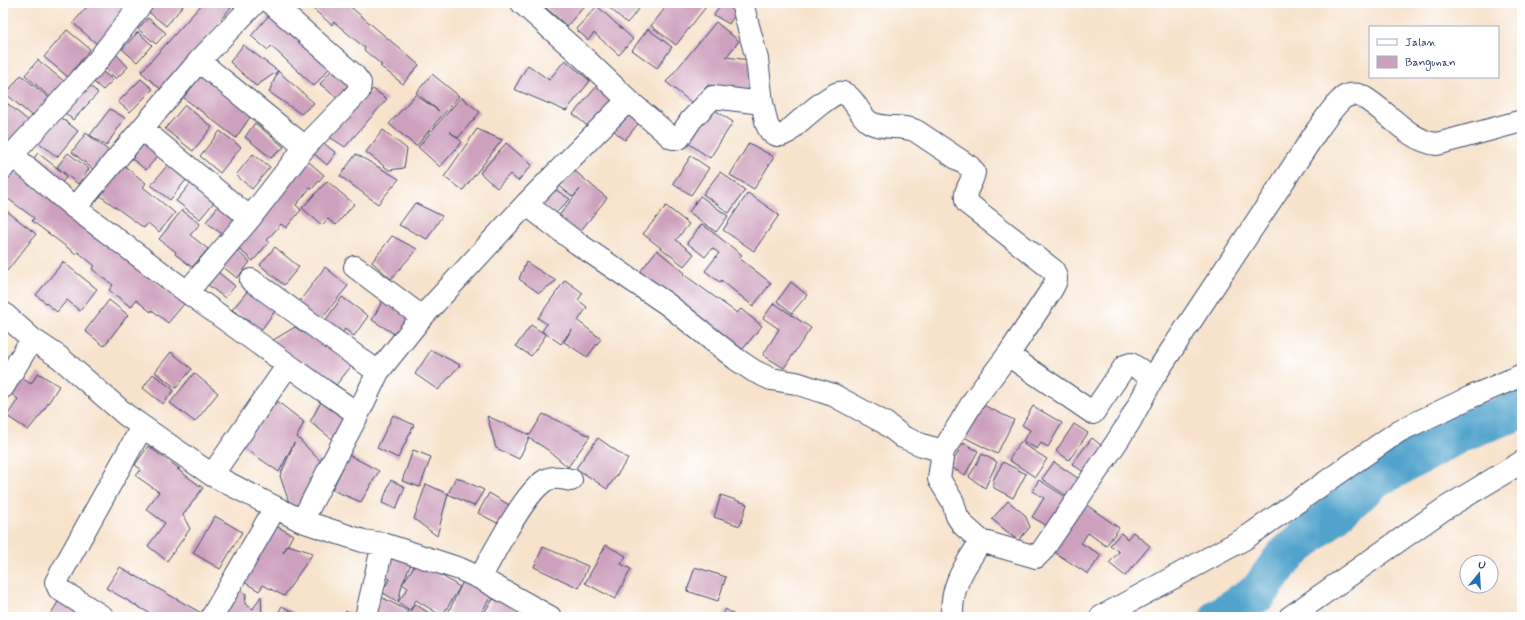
<svg xmlns="http://www.w3.org/2000/svg" width="1525" height="620" font-family="Mynerve,sans-serif">
  <style>
    .lines { fill: none; stroke-linecap: round; stroke-linejoin: round }
    .river { stroke: #51a3cc; stroke-width: 40 }
    .building { fill: #cda1bd }
    .minor-casing { stroke: #3c4a6e; stroke-width: 24 }
    .minor { stroke: #fff; stroke-width: 22 }
  </style>
  <rect width="100%" height="100%" fill="#fff"/>
  <filter id="ink" filterUnits="userSpaceOnUse"><feTurbulence type="fractalNoise" baseFrequency=".025" numOctaves="2"/><feDisplacementMap in="SourceGraphic" scale="8" xChannelSelector="R" yChannelSelector="G"/><feConvolveMatrix kernelMatrix="1 2 1 2 8 2 1 2 1" color-interpolation-filters="sRGB"/></filter>
  <filter id="wash" filterUnits="userSpaceOnUse"><feTurbulence type="fractalNoise" baseFrequency=".012" numOctaves="4" result="noise"/><feDisplacementMap in="SourceGraphic" scale="16" xChannelSelector="R" yChannelSelector="G"/><feGaussianBlur stdDeviation="0.9" result="paint"/><feColorMatrix in="noise" values="0 0 0 0 0 0 0 0 0 0 0 0 0 0 0 0 0 1.4 0 .05"/><feComposite in="paint" operator="in"/></filter>
  <g filter="url(#wash)">
    <rect width="100%" height="100%" fill="#f7e3cc"/>
    <g class="lines">
      <path class="river" d="M1220 617 1259 592 1284 557 1373 480 1463 431 1522 409"/>
    </g>
    <g id="blocks">
      <path class="building" d="M90 3H126L130 6 98 45 73 23Z
        M150 3H179L183 6 166 26 145 9Z
        M203 3H239L237 6 234 4 221 19 223 20 210 35 165 93 141 72Z
        M306 3H346L419 65 403 84 380 66 382 65 364 50 365 48 334 22 332 25Z
        M550 3H587L567 26 546 8Z
        M604 3H643V4L627 23Z
        M669 3H709L676 45 651 26Z
        M722 3 742 4 729 24 714 15Z
        M597 6 633 39 619 55 594 33 588 40 576 29Z
        M271 13 332 65 314 86 271 46 268 50 251 36Z
        M148 18 166 33 156 44 138 29Z
        M716 22 739 41 726 57 757 61 753 91 708 85 692 103 666 82Z
        M648 29 672 47 657 68 632 50Z
        M67 30 90 49 68 77 44 57Z
        M138 32 152 45 137 62 122 49Z
        M243 45 278 71 256 86 230 62Z
        M116 54 128 67 116 79 103 66Z
        M38 60 65 82 51 98 25 75Z
        M565 60 590 81 566 111 514 89 528 65 549 80Z
        M335 66 352 80 337 98 320 84Z
        M97 67 113 80 103 90 88 77Z
        M278 71 314 103 301 114 269 92Z
        M199 73 252 114 236 138 180 95Z
        M432 74 459 96 416 146 389 124 415 95 439 111 416 93Z
        M21 75 49 98 33 117 6 94Z
        M141 79 153 89 130 112 118 102Z
        M88 84 98 93 73 120 63 111Z
        M598 85 615 101 591 129 573 114Z
        M373 89 387 99 345 147 328 136Z
        M461 97 480 112 458 138 449 131 462 142 440 167 418 147Z
        M3 100 29 121 3 157Z
        M629 102 645 115 625 140 609 127Z
        M185 105 212 127 193 151 165 129Z
        M709 106 733 122 710 158 685 141Z
        M110 109 125 118 106 146 90 135Z
        M58 115 78 131 57 157 37 141Z
        M255 123 284 147 271 158 245 137Z
        M477 129 502 140 463 190 444 177Z
        M383 130 407 149 404 168 389 170 366 152Z
        M220 131 241 147 220 173 200 156Z
        M86 133 109 151 94 170 72 152Z
        M147 140 161 152 146 170 132 159Z
        M321 141 336 153 327 165 312 152Z
        M506 143 532 165 518 181 510 174 497 188 480 173Z
        M749 143 774 157 754 189 730 175Z
        M38 153 67 176 57 189 28 166Z
        M68 153 89 169 78 184 57 167Z
        M253 154 270 167 252 189 236 175Z
        M356 154 399 179 378 204 340 176Z
        M691 156 709 168 691 195 673 183Z
        M303 157 324 175 312 189 310 188 296 205 301 210 286 228 281 224 267 240 269 242 253 261 232 243Z
        M171 161 190 175 170 200 151 185Z
        M123 165 146 183 143 187 175 213 159 232 148 223 144 228 99 195Z
        M570 167 607 198 578 234 558 217 580 189 573 197 556 183Z
        M14 170 184 304 168 323 152 310 151 312 136 300 131 307 109 290 113 285 92 269 95 266 78 252 76 254 32 221 34 218 3 195V184Z
        M720 172 745 190 729 213 703 194Z
        M327 181 354 204 336 225 328 219 322 225 302 208Z
        M191 183 215 201 200 219 176 201Z
        M556 190 570 199 555 214 542 204Z
        M748 193 779 215 754 251 723 230Z
        M700 196 728 216 716 232 689 212Z
        M223 200 240 212 222 234 206 222Z
        M415 203 442 216 427 239 399 225Z
        M666 206 689 224 676 240 694 254 684 266 643 234Z
        M3 208 36 234 7 271 3 267Z
        M182 210 200 224 190 235 208 249 192 267 175 254 176 252 159 239Z
        M702 224 742 255 739 258 771 283 753 306 721 280V283L705 271 719 253 712 248 705 257 687 243Z
        M392 236 417 249 391 279 372 262Z
        M232 247 250 262 237 278 218 263Z
        M275 247 299 267 284 285 260 265Z
        M657 250 685 273 683 274 737 313 741 309 762 326 737 356 639 273Z
        M63 262 97 289 80 311 67 300 57 312 36 295Z
        M526 262 556 281 539 293 519 279Z
        M325 267 348 286 319 321 296 306Z
        M213 268 235 286 225 298 203 281Z
        M565 280 583 293 578 300 587 307 578 321 601 339 587 357 564 342 572 329 561 344 542 331 547 324 538 318Z
        M791 282 807 295 792 313 777 301Z
        M250 288 280 304 262 329 232 310Z
        M342 297 368 316 354 336 345 329 342 333 325 321Z
        M109 300 128 315 104 346 85 331Z
        M383 300 411 320 401 338 372 320Z
        M774 303 811 328 784 368 763 355 779 329 763 318Z
        M531 325 546 335 531 356 516 346Z
        M295 327 353 364 336 385 270 342Z
        M431 350 460 365 438 390 415 374Z
        M171 352 192 369 176 388 155 372Z
        M38 373 59 386 42 413 28 430 7 416 18 399 10 393 20 377 31 384Z
        M194 373 218 393 195 422 170 403Z
        M153 374 174 390 163 404 143 388Z
        M273 398 304 422 297 437 325 466 303 507 292 511 280 476 294 443 279 472 240 445Z
        M321 402 346 413 332 439 310 422Z
        M981 404 1014 420 997 454 964 437Z
        M1033 406 1062 423 1048 447 1041 443 1037 449 1023 441 1030 430 1022 425Z
        M543 414 590 436 568 467 548 450 529 438 519 459 496 448 487 416 530 435Z
        M393 415 414 425 398 458 377 448Z
        M1074 424 1088 433 1069 460 1056 451Z
        M598 438 628 459 607 489 576 468Z
        M1092 438 1107 450 1088 475 1072 464Z
        M1020 442 1047 459 1035 477 1009 460Z
        M963 443 978 451 965 475 950 467Z
        M148 446 180 469H177L203 488 183 515 190 529 167 561 148 546 165 523 146 509 159 492 136 476 141 469 135 465Z
        M413 450 431 457 420 487 402 481Z
        M982 454 997 462 985 488 969 477Z
        M349 455 379 471 361 502 332 490Z
        M1003 462 1026 474 1013 498 994 488 993 480Z
        M1054 462 1085 483 1073 500 1042 479Z
        M456 477 484 490 474 506 448 494Z
        M391 480 405 487 396 509 382 503Z
        M1039 480 1072 501 1054 530 1032 517 1044 498 1032 491Z
        M426 484 448 494 437 536 414 519Z
        M489 493 511 506 501 525 478 513Z
        M721 495 747 504 740 526 714 517Z
        M1008 501 1025 515 1030 527 1018 541 992 519Z
        M1081 501 1119 528 1106 546 1088 533 1081 543 1101 555 1088 574 1048 548Z
        M215 516 242 532 220 569 193 553Z
        M274 525 293 535 283 553 288 545 313 553 284 596 263 585 259 591 239 579Z
        M1133 532 1150 546 1125 576 1109 563 1119 552 1110 545 1121 533 1127 539Z
        M606 545 626 556 621 564 631 569 615 599 585 583Z
        M543 547 588 566 579 588 534 567Z
        M386 552 411 563 402 585 398 602 408 588 402 584 418 561 460 587 442 616 416 600 410 610 382 592 390 579 378 573Z
        M120 567 203 614 202 617H156L106 588Z
        M695 567 726 577 718 601 687 591Z
        M465 577 491 596 479 617H454L448 613Z
        M237 589 246 594 245 604 253 609 261 596 262 617H242L237 614 235 617H219Z
        M62 595 83 608 78 617H49Z
        M381 597 408 611 404 617H370Z
        M493 599 527 613 525 617H481Z
        M415 604 435 617H407Z
        M282 606 302 617H276Z
        M726 609 737 617H721Z
        M346 611 362 617H344Z"/>
    </g>
  </g>
  <g filter="url(#ink)">
    <use href="#blocks" fill-opacity="0" stroke="#3c4a6e" stroke-width="1"/>
    <g class="lines">
      <defs>
        <path id="minor" d="M522 3 585 59 628 100 672 138H679L691 120 713 97 762 103
          M742 3 757 59 762 103 767 125 771 132 777 135H782L788 132C796 124 830 94 839 93 842 92 846 94 848 96 857 103 861 118 871 123 885 130 901 124 916 131L970 167 974 172C973 183 962 191 967 203L1053 270C1059 280 1055 283 1050 292L1008 355 974 400 943 451 939 479 953 502 957 516 963 525 981 541
          M199 61 305 147
          M142 129 250 218
          M12 155 75 208 187 292 323 390 358 414 302 521
          M3 168 12 155 95 64 142 3
          M526 204 577 243 667 304 736 359 754 371 771 379 796 383 833 395 885 423 903 437 922 445 943 451
          M75 208 199 61 255 3
          M355 267 422 317
          M251 280 378 372
          M187 292 250 218 305 147 359 91 360 83 354 75 271 3
          M3 313 32 339 59 357 126 415 212 475 302 521 363 541 383 544 460 569 480 578 550 617
          M1008 355 1093 413 1125 366 1131 364 1153 378 1318 129C1325 120 1332 108 1341 100 1346 94 1357 93 1363 97 1388 111 1408 141 1437 144L1522 121
          M3 387 32 339
          M358 414 378 372 422 317 526 204 628 100
          M212 475 288 365
          M480 578C493 555 525 491 546 480 555 476 562 478 571 480
          M103 617 59 589 56 582 142 427
          M212 617 275 508
          M366 617 383 544
          M952 617C951 584 964 568 981 541L1036 557 1042 551 1116 443 1130 421 1153 378
          M1101 617 1244 539 1399 431 1471 397 1522 375
          M1290 617 1444 509 1522 462"/>
      </defs>
      <use href="#minor" class="minor-casing"/>
      <use href="#minor" class="minor"/>
    </g>
  </g>
  <rect width="1525" height="620" fill="none" stroke="#fff" stroke-width="16"/>
  <rect x="1369" y="26" width="130" height="52" fill="#ffffff" stroke="#a4acbf"/>
  <rect x="1377" y="39" width="20" height="6" fill="#ffffff" stroke="#a4acbf"/>
  <text x="1405" y="46" font-size="12" fill="#1b2f5e">Jalan</text>
  <rect x="1377" y="56" width="20" height="12" fill="#cda1bd" stroke="#a4acbf"/>
  <text x="1405" y="66" font-size="12" fill="#1b2f5e">Bangunan</text>
  <g transform="translate(1479 574) rotate(18)"><circle r="19" fill="#ffffff" stroke="#a4acbf"/>
  <path d="M0-3L7 15L0 10L-7 15Z" fill="#1f6fb2"/>
  <text y="-6" font-size="11" font-weight="bold" text-anchor="middle" fill="#1b2f5e">U</text>
  </g>
</svg>
